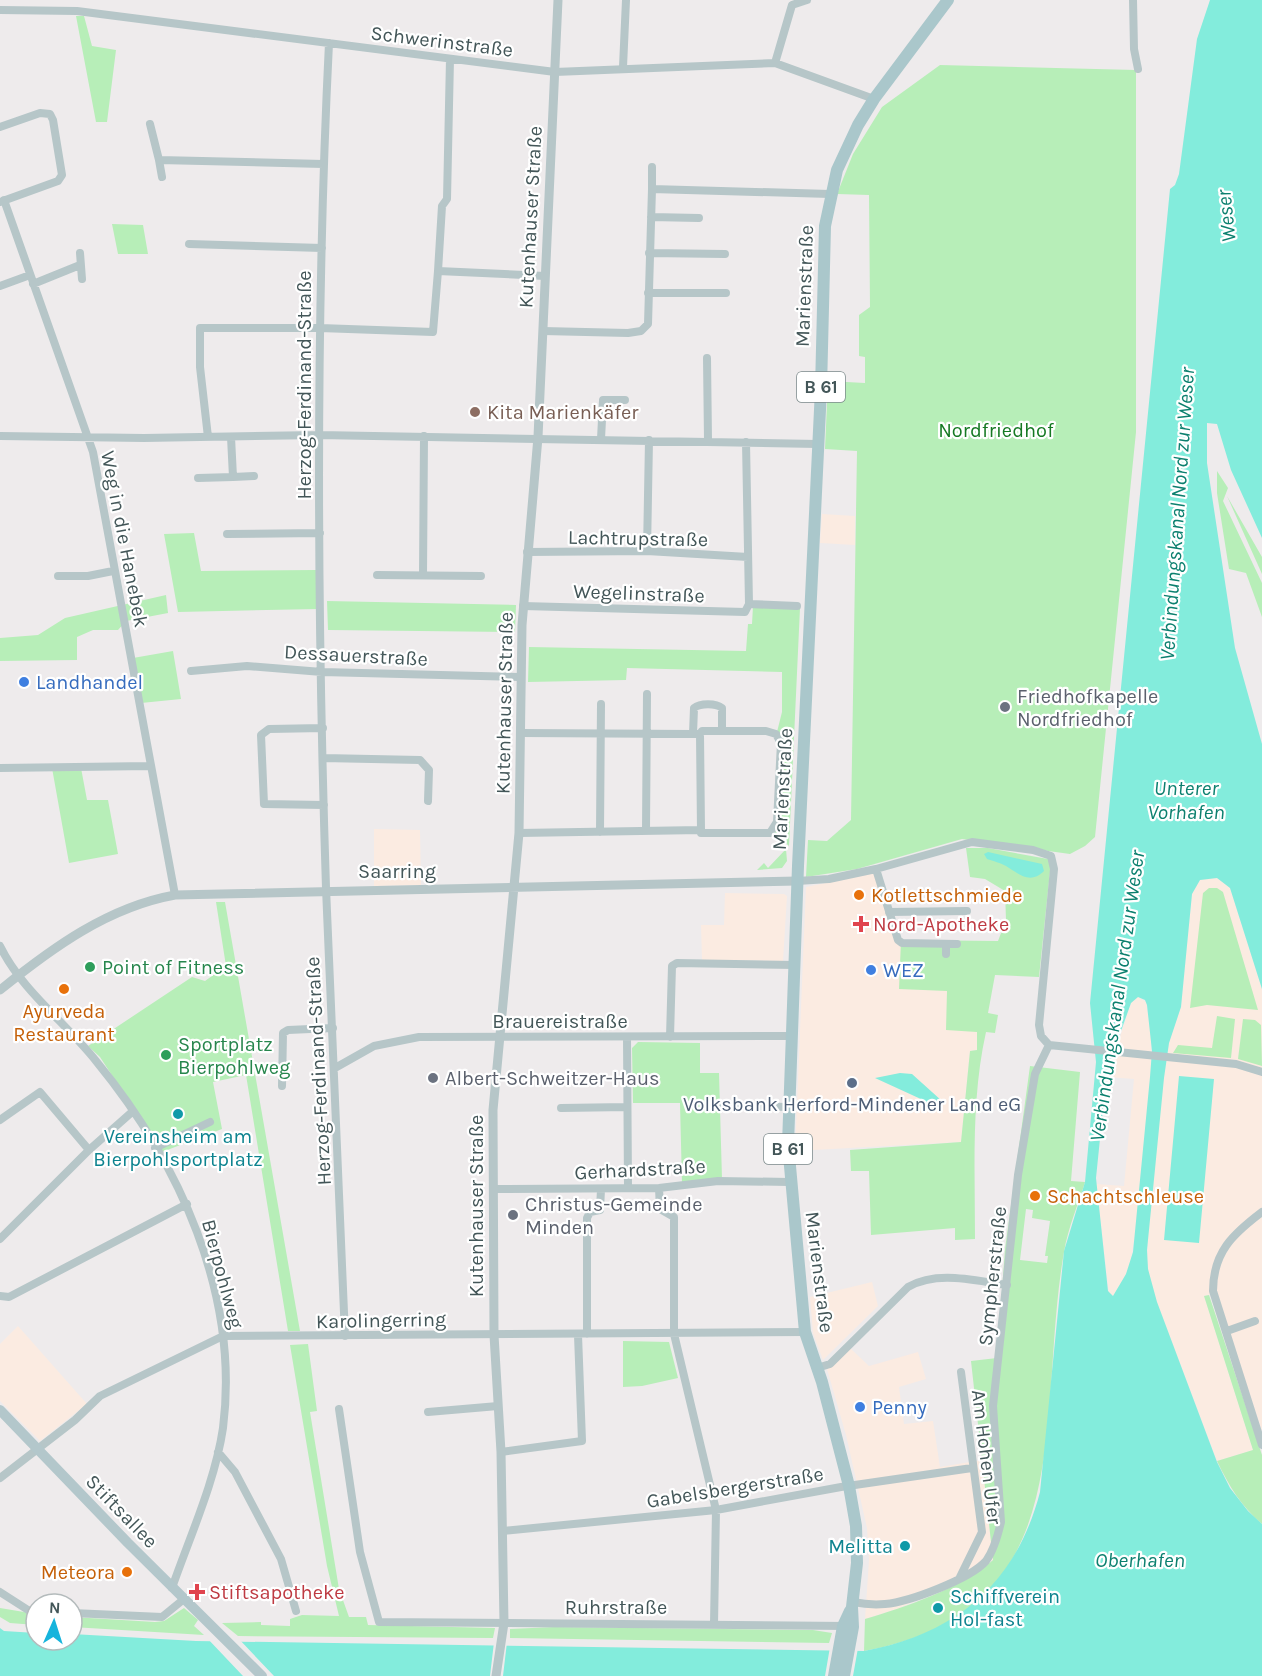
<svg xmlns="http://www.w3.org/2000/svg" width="1262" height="1676" font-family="Karla,sans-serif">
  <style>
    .commercial { fill: #fbebe1 }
    .green { fill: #b7eeb8; fill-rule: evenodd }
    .water { fill: #83ecdc; fill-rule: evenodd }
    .pier { fill: #eeebec }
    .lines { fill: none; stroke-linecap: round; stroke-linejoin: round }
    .minor { stroke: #b6c6c8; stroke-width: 8 }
    .tertiary { stroke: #b6c6c8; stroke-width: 9 }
    .secondary { stroke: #b3c7cb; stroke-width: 10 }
    .primary { stroke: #aac7cb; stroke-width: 12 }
    .education-dot { fill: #8d6e63; stroke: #fff; stroke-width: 2 }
    .shop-dot { fill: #3f7fe0; stroke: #fff; stroke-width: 2 }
    .worship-dot { fill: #6b7280; stroke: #fff; stroke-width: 2 }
    .food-dot { fill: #e8710a; stroke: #fff; stroke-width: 2 }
    .health-dot { fill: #e0444e; stroke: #fff; stroke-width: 2 }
    .leisure-dot { fill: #2e9e5b; stroke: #fff; stroke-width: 2 }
    .service-dot { fill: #5c6f8a; stroke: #fff; stroke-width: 2 }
    .culture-dot { fill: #0f9aa8; stroke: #fff; stroke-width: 2 }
    .labels { text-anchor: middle; stroke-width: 4.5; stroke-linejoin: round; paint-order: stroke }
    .shield { fill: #fff; stroke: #7b898a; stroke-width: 1.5 }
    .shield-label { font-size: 18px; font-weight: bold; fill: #435658 }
    .street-label { font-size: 20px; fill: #435658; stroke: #fff }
    .education-label { font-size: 20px; fill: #785e54; stroke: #fff; text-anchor: start }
    .park-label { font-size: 20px; fill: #157923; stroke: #fff }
    .shop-label { font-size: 20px; fill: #366cbe; stroke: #fff; text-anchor: start }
    .worship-label { font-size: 20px; fill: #5b616d; stroke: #fff; text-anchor: start }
    .food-label { font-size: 20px; fill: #c56008; stroke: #fff; text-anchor: start }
    .health-label { font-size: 20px; fill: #be3a42; stroke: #fff; text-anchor: start }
    .leisure-label { font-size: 20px; fill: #27864d; stroke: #fff; text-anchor: start }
    .service-label { font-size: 20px; fill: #4e5e75; stroke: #fff }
    .culture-label { font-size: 20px; fill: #0d838f; stroke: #fff }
    .water-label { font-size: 21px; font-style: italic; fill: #0c806f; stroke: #fff }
  </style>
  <rect width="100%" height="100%" fill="#eeebec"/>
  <path class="commercial" d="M822 514 855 516V545L820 543Z
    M374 829 420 830 421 885 374 886Z
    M880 872 901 940 947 991 978 1032 977 1050 970 1051 961 1142 795 1151 806 887Z
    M1213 877 1224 881 1230 888 1262 989V1431L1216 1293 1204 1296 1253 1450 1217 1461 1150 1284 1147 1260 1148 1241 1134 1240 1130 1265 1119 1289 1113 1296 1109 1293 1096 1184 1124 1186 1134 1079 1107 1077 1131 1003 1138 997 1146 1002 1151 1034V1070L1165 1071 1169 1043 1181 1007 1192 894 1200 880Z
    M725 893 784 894 787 896 783 961 702 960 701 925H724Z
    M872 1282 878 1306 823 1360 813 1333 810 1297Z
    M18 1326 87 1404 40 1441 0 1401V1344Z
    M850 1348 869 1366 918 1352 926 1379 899 1387 904 1424 933 1421 940 1467 982 1460 993 1560 958 1582 897 1609 865 1619 869 1560 867 1528 846 1435 827 1369Z"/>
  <path class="green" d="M76 16H84L92 46 116 50 107 122H96Z
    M940 65 1136 70V432L1095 837 1085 846 1070 854 962 839 857 869 806 877 808 840 827 841 851 820 857 451 825 449 828 381 865 383V357L859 356V315L870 307 869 195 837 194 853 154 882 107Z
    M112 224 143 225 148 254H118Z
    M1217 471 1228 488 1223 501 1262 583V617L1246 573 1229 569 1217 493Z
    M1227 496 1262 557V574Z
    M194 533 201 571 316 570 318 609 178 612 164 534Z
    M166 595 168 613 126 621 118 630H93L77 637V660L0 661V638L38 635 65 618Z
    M327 601 516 605 515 632 328 630Z
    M753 606 800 608 789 846 774 832 778 826 777 732 782 712V672L627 668 626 680 528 682 529 647 746 651 748 624H752Z
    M173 651 181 699 141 703 133 658Z
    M52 768H81L87 800H108L118 854 69 863Z
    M966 848H988L1048 859 1051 862 1039 977 995 975 988 1013 998 1015 995 1033 986 1032C971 1099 975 1170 975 1239L955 1240V1228L871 1235 869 1171H851L850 1150 961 1142 970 1051 977 1050V1032L946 1030 947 991 899 989 901 940 998 941 1006 920 1005 891 985 879 970 877Z
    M786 849 787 861 782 868 757 870 764 863 768 868Z
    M1209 888H1217L1223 892 1258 1010 1207 1005 1190 1008 1203 893Z
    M216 902H225L300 1331H288L246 1075 213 1082 222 1129 162 1152 100 1057 88 1046 192 977 205 981 226 966Z
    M1217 1016 1235 1019 1231 1058 1173 1053 1178 1045 1212 1048Z
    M1243 1019 1255 1020 1261 1025 1262 1066 1238 1059Z
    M638 1042 700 1043V1073H719L722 1179 682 1184 680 1103H633L632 1048Z
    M1030 1066 1080 1072 1071 1181 1085 1182C1078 1205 1068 1228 1064 1252 1035 1417 1085 1611 864 1651L865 1619C905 1607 962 1588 993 1560L971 1361 997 1358 1005 1249ZM1026 1209 1033 1210 1032 1218 1050 1221 1045 1256H1048L1047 1263 1020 1260Z
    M1209 1295 1262 1455V1524C1241 1506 1229 1486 1217 1461L1253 1450 1204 1296Z
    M623 1341 669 1342 678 1378 642 1386 623 1387Z
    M308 1344 317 1411 310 1412 339 1589 349 1617H366L368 1625 495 1628 493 1638 238 1636 222 1623 261 1622V1625L290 1626V1619L302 1615 339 1616 327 1566 290 1345Z
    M0 1608 36 1614V1625L10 1623 0 1617Z
    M184 1608 198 1620 194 1626 204 1635 72 1627V1617L155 1622 164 1621Z
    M554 1627 813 1630 832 1633 829 1643 510 1638V1629Z"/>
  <path class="water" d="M1210 0H1262V538L1231 470 1217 424 1207 423V463L1235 648 1262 744V989L1230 888 1217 878 1200 880 1192 894 1181 1007 1169 1043 1164 1078 1147 1250 1148 1269 1157 1302 1217 1462 1230 1488 1248 1511 1262 1524V1676H0V1628L4 1631 36 1633V1640H72V1634L196 1641 864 1651C956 1634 1016 1584 1040 1492L1064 1251 1085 1182 1096 1062 1090 1003 1170 189 1175 185 1179 174 1197 39ZM1138 997 1145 1000 1147 1005 1152 1051 1150 1077 1133 1252 1126 1274 1113 1296 1108 1291 1096 1178 1107 1070 1131 1003Z
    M988 852 1042 864 1044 871C1030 885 1019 874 1006 866 1001 863 993 861 987 859L984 854Z
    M900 1073 912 1074 942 1101 941 1106H925L923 1100 875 1078Z
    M1179 1076 1214 1079 1199 1243 1164 1240Z"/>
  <path class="pier" d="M207 1638H238L274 1676H243Z
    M494 1642H507L503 1676H490Z
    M830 1647 858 1648 853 1676H825Z"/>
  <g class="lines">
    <path class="minor" d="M1133 0 1134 49 1138 69
      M0 10 77 11 555 72 775 63 874 99
      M329 43C315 324 317 607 326 888 331 1038 340 1187 345 1336
      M775 63 792 5 807 0
      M623 67 626 0
      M150 124 159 160 323 164
      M0 127 40 113 50 114 53 120 62 175 58 181 0 202
      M159 160 162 177
      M652 167V189L830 194
      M4 200 93 452 175 895
      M651 217 699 218
      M189 244 322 248
      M80 253 82 279
      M649 253 725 254
      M438 271 442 206 447 199 450 59
      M33 284 80 265
      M0 286 30 275
      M648 293H726
      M543 331 628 333 641 331 648 324 652 189
      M707 358 708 440
      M0 436 144 438 319 435 818 444
      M208 437 200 367V328H320L433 332 438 271 545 276
      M601 439 603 400H625
      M746 442 749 604 797 606
      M233 477 254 476
      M198 478 233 477 231 437
      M227 534 320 533
      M647 551 649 440
      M527 552 647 551 748 557
      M377 575 481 576
      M423 575 424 436
      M58 576H88L113 571
      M523 606 745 612 749 604
      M191 671 247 666 322 672 520 677
      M323 728 269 729 261 735 264 804 324 805
      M693 734 694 708C700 703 716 703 722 708V731
      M700 734 701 830
      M323 758 420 760 429 770 428 801
      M0 768 150 766
      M646 831 647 694
      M600 832 601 704
      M519 833 701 830V833H770L777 822 781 743 776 734 766 731H702L700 734H693L521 733
      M876 869 898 940 902 943 957 944
      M797 881 829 879 876 869 972 842 1033 850 1051 856 1054 869 1039 1025 1041 1036 1049 1045
      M889 912 967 911
      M0 946C22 991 65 1022 96 1061 179 1162 240 1294 223 1428 215 1482 190 1536 172 1588
      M946 954V944
      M627 1037 628 1188
      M670 1037 672 966 677 963 795 965
      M1049 1045 1236 1064 1262 1072
      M335 1068 374 1046 419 1037 792 1036
      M282 1086 283 1033 288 1030 333 1028
      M723 1106 789 1107
      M561 1108 627 1107
      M0 1120 40 1092 89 1150
      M155 1148 210 1122
      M659 1188 660 1209 674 1217V1334L716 1510 714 1625
      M493 1189 659 1188 718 1181 789 1182
      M1262 1212C1233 1234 1213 1252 1213 1291L1262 1445
      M0 1239 89 1150 132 1112
      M0 1296 9 1297 187 1204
      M1227 1331 1255 1321
      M587 1334V1218L590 1212 600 1210 601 1189
      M817 1368 830 1364 908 1287C938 1270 975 1281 1007 1285
      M339 1409 360 1552 379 1622 847 1626
      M428 1412 498 1406
      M218 1452 235 1472 281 1559 296 1611
      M501 1452 582 1441 578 1335
      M0 1478 75 1420 100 1396 223 1336 805 1332
      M503 1531 716 1510 841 1487 972 1468
      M960 1577 982 1532 961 1372
      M0 1592 28 1610 36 1611
      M853 1602C863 1604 874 1605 885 1604 909 1602 970 1579 986 1561 994 1550 998 1535 1001 1522L993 1406 1018 1175 1035 1074 1049 1045
      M72 1613 162 1617 184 1599"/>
    <path class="tertiary" d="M0 990C52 948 108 907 175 895L797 881
      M496 1676 504 1623 501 1452 494 1335 493 1110 519 833 522 625 538 437 558 0"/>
    <path class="secondary" d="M0 1410 128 1543 262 1676"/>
    <path class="primary" d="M834 1676 843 1626 850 1611
      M844 1676 853 1627 852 1607 857 1563 856 1526 849 1486 822 1382 805 1332 788 1144 798 866 821 389 825 226 837 170 858 125 874 99 948 0"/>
  </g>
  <circle class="education-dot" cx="475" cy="412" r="6"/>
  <g class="shop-dot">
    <circle cx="24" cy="682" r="6"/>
    <circle cx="871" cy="970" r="6"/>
    <circle cx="860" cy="1407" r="6"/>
  </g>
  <g class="worship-dot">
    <circle cx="1005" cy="707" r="6"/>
    <circle cx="433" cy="1078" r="6"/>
    <circle cx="513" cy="1215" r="6"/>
  </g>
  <g class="food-dot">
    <circle cx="859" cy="895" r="6"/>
    <circle cx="64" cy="989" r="6"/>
    <circle cx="1035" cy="1196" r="6"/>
    <circle cx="127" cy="1572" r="6"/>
  </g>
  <g class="health-dot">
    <path d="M858 915h6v6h6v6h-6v6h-6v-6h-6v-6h6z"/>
    <path d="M194 1583h6v6h6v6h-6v6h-6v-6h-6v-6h6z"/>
  </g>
  <g class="leisure-dot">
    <circle cx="90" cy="967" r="6"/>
    <circle cx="166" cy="1055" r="6"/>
  </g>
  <circle class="service-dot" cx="852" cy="1083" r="6"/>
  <g class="culture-dot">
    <circle cx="178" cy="1114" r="6"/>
    <circle cx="905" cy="1546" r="6"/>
    <circle cx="938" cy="1608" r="6"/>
  </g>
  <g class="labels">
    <g class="shield">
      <rect x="797" y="372" width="48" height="30" rx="4.5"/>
      <rect x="764" y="1134" width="48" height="30" rx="4.5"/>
    </g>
    <g class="shield-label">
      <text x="821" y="393">B 61</text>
      <text x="788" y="1155">B 61</text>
    </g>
    <g class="street-label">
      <text transform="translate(442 41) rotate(7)" y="7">Schwerinstraße</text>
      <text transform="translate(530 217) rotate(-87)" y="7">Kutenhauser Straße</text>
      <text transform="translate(804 286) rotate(-88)" y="7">Marienstraße</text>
      <text transform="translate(304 385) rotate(-90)" y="7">Herzog-Ferdinand-Straße</text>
      <text transform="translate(638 538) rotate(1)" y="7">Lachtrupstraße</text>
      <text transform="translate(125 539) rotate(79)" y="7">Weg in die Hanebek</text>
      <text transform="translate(639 593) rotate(2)" y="7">Wegelinstraße</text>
      <text transform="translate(356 655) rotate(3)" y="7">Dessauerstraße</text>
      <text transform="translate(504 703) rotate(-89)" y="7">Kutenhauser Straße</text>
      <text transform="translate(782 789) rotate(-87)" y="7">Marienstraße</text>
      <text x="397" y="878">Saarring</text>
      <text x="560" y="1028">Brauereistraße</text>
      <text transform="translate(318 1071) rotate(-93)" y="7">Herzog-Ferdinand-Straße</text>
      <text transform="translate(640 1169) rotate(-3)" y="7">Gerhardstraße</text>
      <text transform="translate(476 1206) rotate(-90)" y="7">Kutenhauser Straße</text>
      <text transform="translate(820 1272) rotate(83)" y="7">Marienstraße</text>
      <text transform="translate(223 1274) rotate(75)" y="7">Bierpohlweg</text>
      <text transform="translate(992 1276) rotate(-84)" y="7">Sympherstraße</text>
      <text transform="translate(381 1320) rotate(-1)" y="7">Karolingerring</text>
      <text transform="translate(987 1457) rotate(83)" y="7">Am Hohen Ufer</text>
      <text transform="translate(735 1487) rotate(-9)" y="7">Gabelsbergerstraße</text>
      <text transform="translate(122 1511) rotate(46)" y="7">Stiftsallee</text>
      <text x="616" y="1614">Ruhrstraße</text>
    </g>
    <g class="education-label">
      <text x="487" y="419">Kita Marienkäfer</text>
    </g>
    <g class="park-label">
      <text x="996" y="437">Nordfriedhof</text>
    </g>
    <g class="shop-label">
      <text x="36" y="689">Landhandel</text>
      <text x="883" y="977">WEZ</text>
      <text x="872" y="1414">Penny</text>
    </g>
    <g class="worship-label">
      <text x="1017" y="703">Friedhofkapelle<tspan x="1017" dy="23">Nordfriedhof</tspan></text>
      <text x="445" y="1085">Albert-Schweitzer-Haus</text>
      <text x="525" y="1211">Christus-Gemeinde<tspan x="525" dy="23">Minden</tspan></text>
    </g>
    <g class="food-label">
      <text x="871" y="902">Kotlettschmiede</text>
      <text x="64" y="1018" text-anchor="middle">Ayurveda<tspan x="64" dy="23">Restaurant</tspan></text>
      <text x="1047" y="1203">Schachtschleuse</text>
      <text x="115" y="1579" text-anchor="end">Meteora</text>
    </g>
    <g class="health-label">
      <text x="873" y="931">Nord-Apotheke</text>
      <text x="209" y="1599">Stiftsapotheke</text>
    </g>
    <g class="leisure-label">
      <text x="102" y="974">Point of Fitness</text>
      <text x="178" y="1051">Sportplatz<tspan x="178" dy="23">Bierpohlweg</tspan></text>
    </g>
    <g class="service-label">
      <text x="852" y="1111">Volksbank Herford-Mindener Land eG</text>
    </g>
    <g class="culture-label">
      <text x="178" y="1143">Vereinsheim am<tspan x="178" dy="23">Bierpohlsportplatz</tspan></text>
      <text x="893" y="1553" text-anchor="end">Melitta</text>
      <text x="950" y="1603" text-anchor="start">Schiffverein<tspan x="950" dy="23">Hol-fast</tspan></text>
    </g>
    <g class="water-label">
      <text transform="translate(1226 216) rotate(-96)" y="7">Weser</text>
      <text transform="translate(1177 514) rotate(-86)" y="7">Verbindungskanal Nord zur Weser</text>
      <text x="1186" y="795">Unterer<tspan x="1186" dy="24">Vorhafen</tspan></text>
      <text transform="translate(1117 996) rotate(-82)" y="7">Verbindungskanal Nord zur Weser</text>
      <text x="1140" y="1567">Oberhafen</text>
    </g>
  </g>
  <g transform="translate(54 1622) rotate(3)"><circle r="28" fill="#ffffff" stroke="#b4bbbc" stroke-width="1.5"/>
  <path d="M0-4.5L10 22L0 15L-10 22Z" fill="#16b4dc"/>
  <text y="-9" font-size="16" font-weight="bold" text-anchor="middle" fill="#435658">N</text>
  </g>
</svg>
